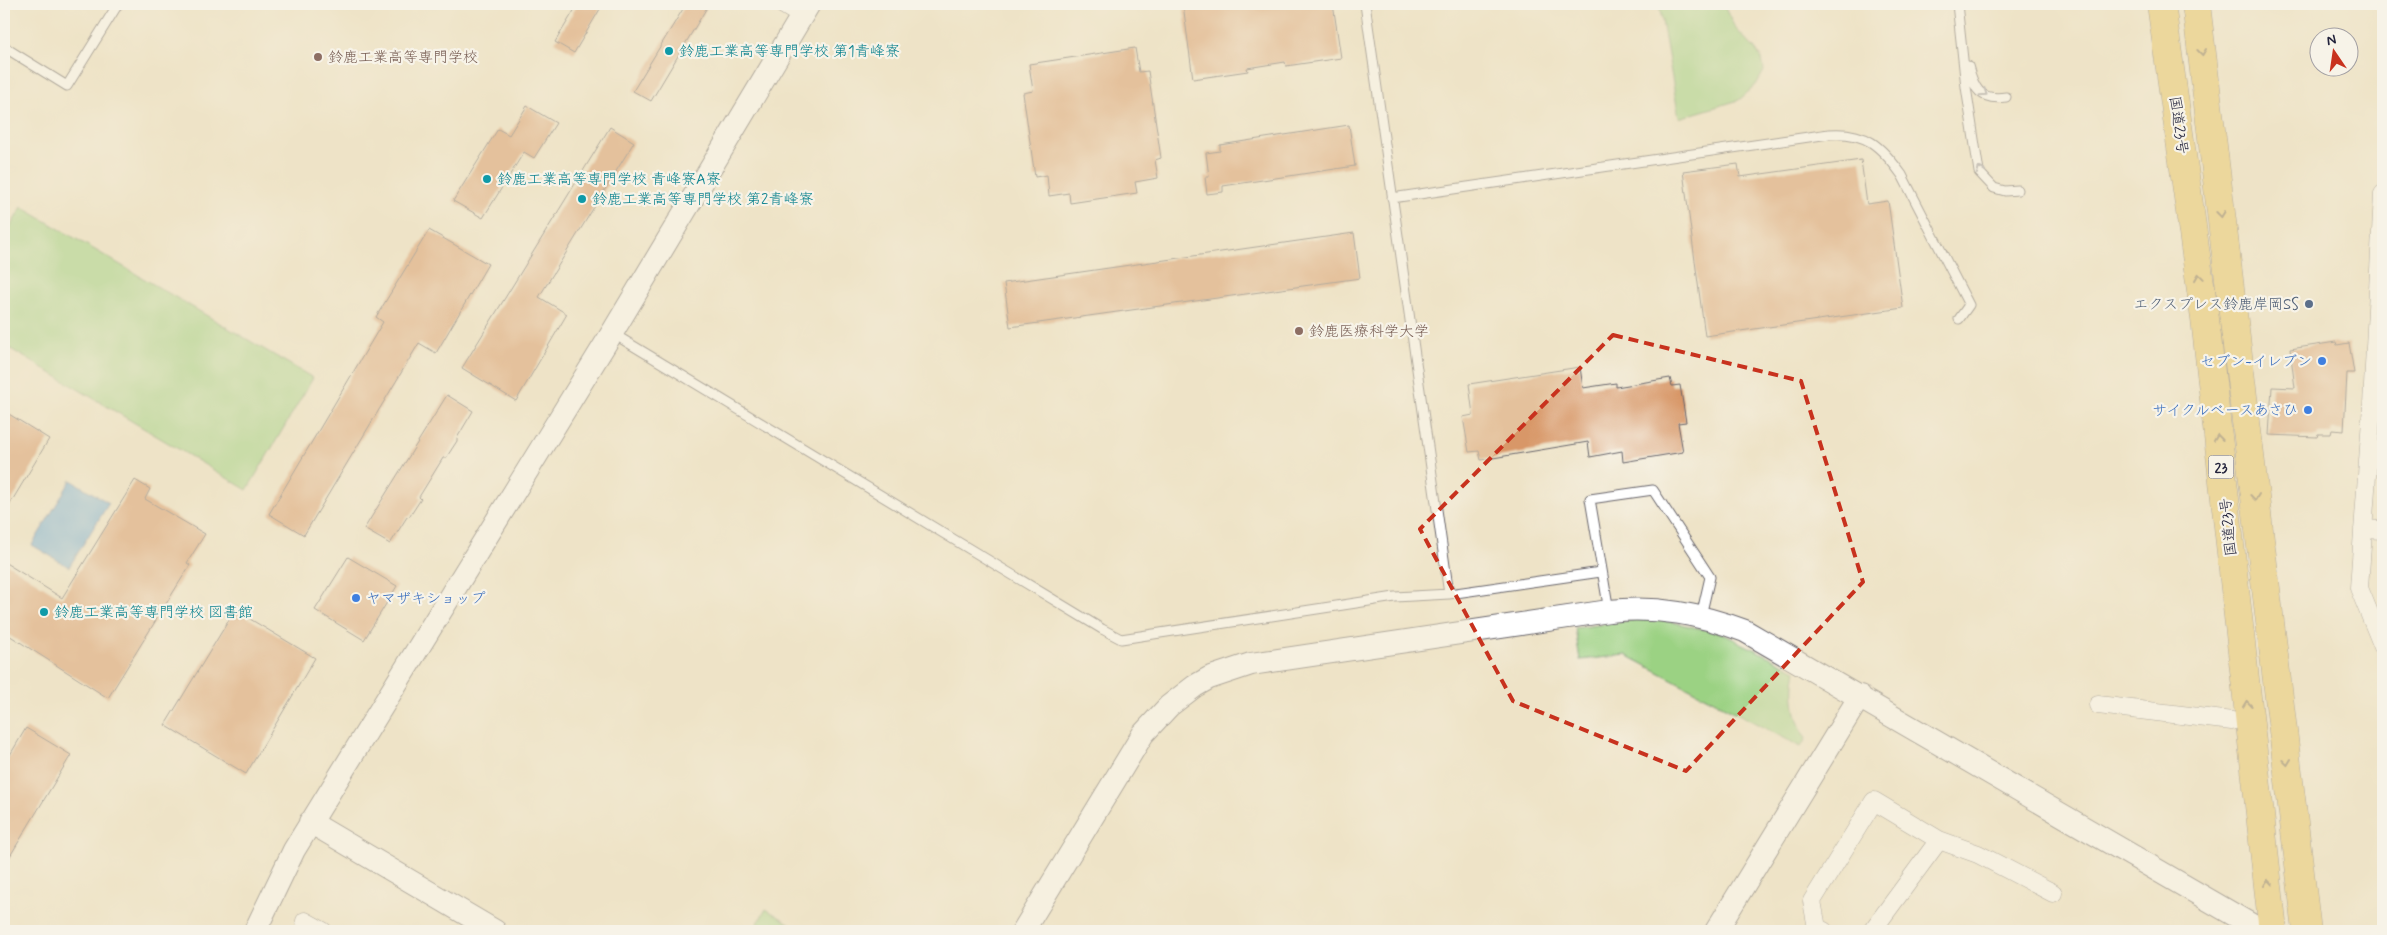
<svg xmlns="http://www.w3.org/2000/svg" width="2387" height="935" font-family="Mynerve,'Klee One',sans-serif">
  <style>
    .green { fill: #9bd283; stroke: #5e7a5f }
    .water { fill: #64a6d8; stroke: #43648a }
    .building { fill: #d89767 }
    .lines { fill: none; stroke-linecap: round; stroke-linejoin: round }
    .service-casing { stroke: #69666c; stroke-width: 11 }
    .minor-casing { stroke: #69666c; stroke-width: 19 }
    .tertiary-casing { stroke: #69666c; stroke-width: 24 }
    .trunk-casing { stroke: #69666c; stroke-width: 29 }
    .service { stroke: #fff; stroke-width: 9 }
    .minor { stroke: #fff; stroke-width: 18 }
    .tertiary { stroke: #fff; stroke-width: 22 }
    .trunk { stroke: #e9c769; stroke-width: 28 }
    .oneway { stroke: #867452 }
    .oneway2 { stroke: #9c9ca7 }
    .marked { fill: none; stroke: #c8321e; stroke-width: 4; stroke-dasharray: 10 6; stroke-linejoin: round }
    .culture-dot { fill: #0f9aa8; stroke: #f7f3e8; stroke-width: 2 }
    .education-dot { fill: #8d6e63; stroke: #f7f3e8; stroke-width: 2 }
    .service-dot { fill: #5c6f8a; stroke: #f7f3e8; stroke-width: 2 }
    .shop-dot { fill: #3f7fe0; stroke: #f7f3e8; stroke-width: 2 }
    .labels { text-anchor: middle; stroke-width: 4.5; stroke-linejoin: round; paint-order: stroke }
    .shield { fill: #f7f3e8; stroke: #62616f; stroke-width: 1 }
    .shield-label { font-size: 14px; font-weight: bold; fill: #22223b }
    .culture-label { font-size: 15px; fill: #0d838f; stroke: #f7f3e8; text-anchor: start }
    .education-label { font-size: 15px; fill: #785e54; stroke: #f7f3e8; text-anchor: start }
    .street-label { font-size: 15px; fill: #22223b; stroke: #f7f3e8 }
    .service-label { font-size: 15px; fill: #4e5e75; stroke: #f7f3e8; text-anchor: end }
    .shop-label { font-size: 15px; fill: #366cbe; stroke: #f7f3e8; text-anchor: end }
  </style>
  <rect width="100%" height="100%" fill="#f7f3e8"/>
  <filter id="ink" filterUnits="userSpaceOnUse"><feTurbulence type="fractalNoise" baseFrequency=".02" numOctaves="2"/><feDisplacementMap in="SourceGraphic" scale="10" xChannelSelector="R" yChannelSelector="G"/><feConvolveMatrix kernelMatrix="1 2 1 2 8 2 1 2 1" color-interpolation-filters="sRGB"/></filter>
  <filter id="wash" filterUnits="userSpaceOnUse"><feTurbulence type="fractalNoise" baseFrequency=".0096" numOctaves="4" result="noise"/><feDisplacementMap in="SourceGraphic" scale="20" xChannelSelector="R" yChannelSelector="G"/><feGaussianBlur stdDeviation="1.12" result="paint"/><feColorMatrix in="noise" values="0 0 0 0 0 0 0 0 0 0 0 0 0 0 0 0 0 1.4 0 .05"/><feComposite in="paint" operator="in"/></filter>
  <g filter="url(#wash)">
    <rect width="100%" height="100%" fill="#eee3c7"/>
    <path class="green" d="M1659 4H1723L1735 28 1755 49 1762 59 1764 71 1756 85 1739 100 1679 118Z
      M22 207 313 378 247 490 4 345V237Z
      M1642 619 1668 621 1723 634 1796 670C1791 695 1794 717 1806 739L1801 747 1626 655 1580 660 1575 628Z
      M766 909 802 931H753Z"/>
    <path class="water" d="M71 480 109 503 69 567 32 545Z"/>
    <g id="blocks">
      <path class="building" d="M578 4H603L574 53 555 42Z
        M686 4H709L651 101 633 91Z
        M1183 4H1333L1341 58 1286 66 1285 62 1247 68 1248 71 1193 79Z
        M1135 48 1139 72 1148 71 1161 158 1155 160 1158 178 1135 182 1137 193 1070 203 1069 193 1049 196 1047 175 1035 177 1023 93 1033 91 1029 64Z
        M527 106 556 123 534 158 524 152 483 218 453 201 498 129 509 135Z
        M1349 125 1355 166 1223 186V192L1207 194 1205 177H1209L1206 153 1220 151V145Z
        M610 127 634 142 539 297 567 314 516 401 462 368Z
        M1861 160 1867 204 1888 201 1903 308 1705 336 1683 171 1738 164 1740 177Z
        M429 230 488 264 436 353 419 343 304 535 269 514 383 322 376 317Z
        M1354 233 1360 278 1010 327 1004 283Z
        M2336 342 2337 345 2349 343 2354 373H2347L2344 431 2332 430 2331 434H2318L2317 437 2269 435 2272 387 2295 388 2290 349Z
        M1580 367 1583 388 1616 383V387L1670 378 1672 386 1680 385 1686 422 1678 423 1683 452 1623 462 1622 451 1590 457 1588 442 1481 460 1479 451 1469 452 1463 417 1473 415 1469 384Z
        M447 395 473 411 457 438V441L446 458H443L419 497 421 499 410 516 407 517 390 544 364 529Z
        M4 411 49 439 4 514Z
        M135 480 150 489 145 499 205 534 187 563 190 565 108 698 4 632V562L62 598Z
        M348 557 397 586 364 640 315 610Z
        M235 610 315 658 246 774 165 725Z
        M26 728 71 755 4 866V765Z"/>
    </g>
  </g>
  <g filter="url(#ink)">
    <use href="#blocks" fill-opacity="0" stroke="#69666c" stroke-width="1"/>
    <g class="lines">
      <defs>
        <path id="service" d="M1365 4 1449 594
          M1957 4 1966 87 1979 172 1994 188 2005 191 2018 190
          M4 47 67 86 118 4
          M1968 66C1974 89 1980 101 2006 97
          M1392 198 1829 134C1866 131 1881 146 1902 175L1969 305 1959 319
          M612 333 1102 629 1121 639 1395 597 1449 594 1601 572
          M1609 611 1590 499 1653 490 1710 577 1701 616"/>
        <path id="minor" d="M782 4 802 16
          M2383 194 2372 405 2359 588 2383 647
          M2363 529 2383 530
          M2098 705 2232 721
          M305 921 323 931
          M1824 931 1817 928 1812 901 1874 801 1939 840 1978 854 2053 893
          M1872 931 1939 840"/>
        <path id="tertiary" d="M310 822 495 931
          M255 931 294 850 612 333 809 4
          M1023 931 1143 734 1169 706 1195 686 1209 678 1251 664 1609 611C1657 606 1700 614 1745 631L2262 931
          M1716 931 1860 696"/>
        <path id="trunk" d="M2161 4 2205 319 2273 931
          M2196 4 2307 931"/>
      </defs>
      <use href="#service" class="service-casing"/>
      <use href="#minor" class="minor-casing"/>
      <use href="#tertiary" class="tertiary-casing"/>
      <use href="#trunk" class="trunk-casing"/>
      <use href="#service" class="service"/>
      <use href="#minor" class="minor"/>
      <use href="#tertiary" class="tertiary"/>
      <use href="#trunk" class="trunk"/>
    </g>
    <defs><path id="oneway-chevron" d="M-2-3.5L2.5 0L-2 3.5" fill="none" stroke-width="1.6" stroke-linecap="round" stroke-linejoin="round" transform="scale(1.25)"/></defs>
    <g class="oneway">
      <use href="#oneway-chevron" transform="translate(2202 52) rotate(83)"/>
      <use href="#oneway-chevron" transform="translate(2221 214) rotate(83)"/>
      <use href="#oneway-chevron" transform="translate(2199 277) rotate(-98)"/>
      <use href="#oneway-chevron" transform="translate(2218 438) rotate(-96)"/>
      <use href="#oneway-chevron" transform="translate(2255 497) rotate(83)"/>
      <use href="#oneway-chevron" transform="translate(2247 704) rotate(-96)"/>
      <use href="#oneway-chevron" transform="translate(2287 762) rotate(83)"/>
      <use href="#oneway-chevron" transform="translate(2268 883) rotate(-96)"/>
    </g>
    <g class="oneway2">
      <use href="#oneway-chevron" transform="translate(1984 93) rotate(34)"/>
      <use href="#oneway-chevron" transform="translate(1980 170) rotate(-112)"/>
    </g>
  </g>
  <path d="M0 0H2387V935H0ZM1613 335 1801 381 1863 582 1686 771 1513 701 1420 529Z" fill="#eee3c7" fill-opacity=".55" fill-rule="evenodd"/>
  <path class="marked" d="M1613 335 1801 381 1863 582 1686 771 1513 701 1420 529Z"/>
  <g class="culture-dot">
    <circle cx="669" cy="51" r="5"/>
    <circle cx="487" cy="179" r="5"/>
    <circle cx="582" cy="199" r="5"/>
    <circle cx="44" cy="612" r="5"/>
  </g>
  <g class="education-dot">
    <circle cx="318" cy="57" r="5"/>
    <circle cx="1299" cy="331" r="5"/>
  </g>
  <circle class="service-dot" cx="2309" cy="304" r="5"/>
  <g class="shop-dot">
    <circle cx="2322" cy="361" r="5"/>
    <circle cx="2308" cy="410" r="5"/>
    <circle cx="356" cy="598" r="5"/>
  </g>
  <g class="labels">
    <rect class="shield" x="2208.5" y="455.5" width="25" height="23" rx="4"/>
    <g class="shield-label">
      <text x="2221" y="472">23</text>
    </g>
    <g class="culture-label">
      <text x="679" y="56">鈴鹿工業高等専門学校 第1青峰寮</text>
      <text x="497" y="184">鈴鹿工業高等専門学校 青峰寮A寮</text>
      <text x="592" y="204">鈴鹿工業高等専門学校 第2青峰寮</text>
      <text x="54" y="617">鈴鹿工業高等専門学校 図書館</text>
    </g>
    <g class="education-label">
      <text x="328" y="62">鈴鹿工業高等専門学校</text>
      <text x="1309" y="336">鈴鹿医療科学大学</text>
    </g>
    <g class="street-label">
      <text transform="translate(2179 125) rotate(82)" y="5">国道23号</text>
      <text transform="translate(2228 527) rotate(-96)" y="5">国道23号</text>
    </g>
    <g class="service-label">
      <text x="2299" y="309">エクスプレス鈴鹿岸岡SS</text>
    </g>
    <g class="shop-label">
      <text x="2312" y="366">セブン-イレブン</text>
      <text x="2298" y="415">サイクルベースあさひ</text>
      <text x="366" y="603" text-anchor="start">ヤマザキショップ</text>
    </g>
  </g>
  <rect width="2387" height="935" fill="none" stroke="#f7f3e8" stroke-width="20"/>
  <g transform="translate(2334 52) rotate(347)"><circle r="24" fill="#f7f3e8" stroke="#a29fa3"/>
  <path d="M0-4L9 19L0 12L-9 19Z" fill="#c8321e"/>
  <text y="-8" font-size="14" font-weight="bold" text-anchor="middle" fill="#22223b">N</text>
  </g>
</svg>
